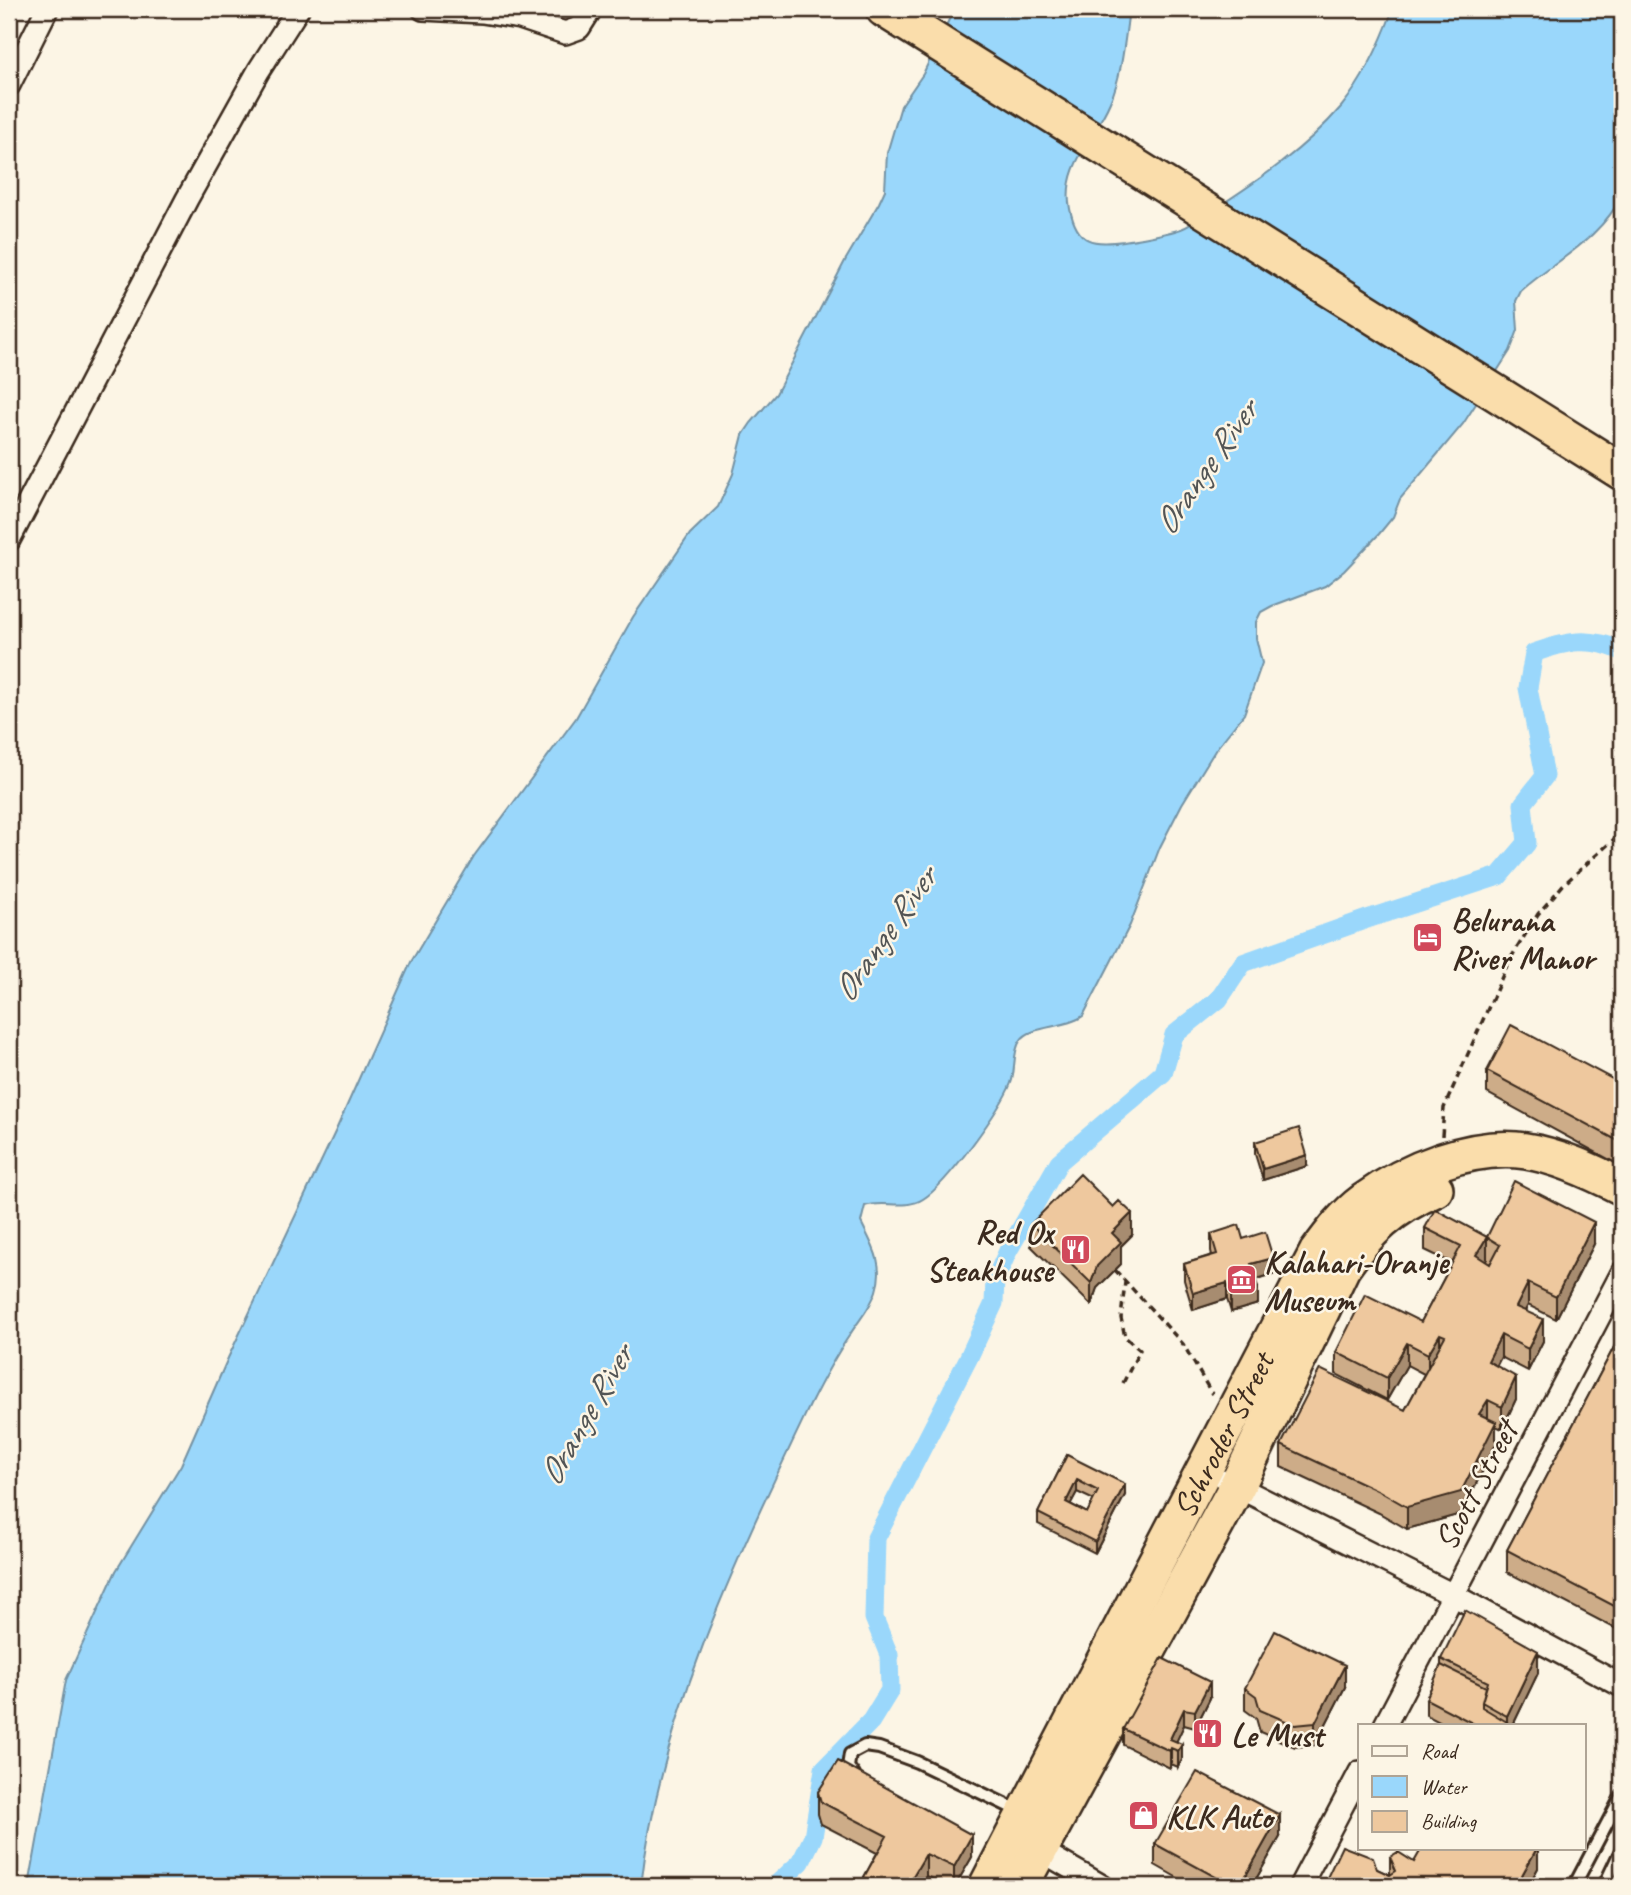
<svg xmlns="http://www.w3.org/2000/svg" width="1631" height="1895" font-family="Caveat,sans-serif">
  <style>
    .water { fill: #9ad7fb; stroke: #7492a3; stroke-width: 2 }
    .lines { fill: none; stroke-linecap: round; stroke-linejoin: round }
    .canal { stroke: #9ad7fb; stroke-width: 19 }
    .service-casing { stroke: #3b2a1e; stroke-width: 16 }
    .minor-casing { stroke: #3b2a1e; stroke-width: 26 }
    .trunk-casing { stroke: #3b2a1e; stroke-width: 40 }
    .path { stroke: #3b2a1e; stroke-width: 3.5; stroke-dasharray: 7 5; stroke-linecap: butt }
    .service { stroke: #fcf5e5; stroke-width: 10 }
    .minor { stroke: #fcf5e5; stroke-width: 21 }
    .trunk { stroke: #faddab; stroke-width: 35 }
    .wall { fill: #cdac88; stroke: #3b2a1e; stroke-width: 2; fill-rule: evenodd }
    .shaded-wall { fill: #a78c6f; stroke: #3b2a1e; stroke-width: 2 }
    .building { fill: #eec89e; stroke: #3b2a1e; stroke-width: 2; fill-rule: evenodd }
    .labels { text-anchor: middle; stroke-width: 5; stroke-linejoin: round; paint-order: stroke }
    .poi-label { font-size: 33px; font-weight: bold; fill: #3b2a1e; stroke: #fcf5e5; text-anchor: start }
    .street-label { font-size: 33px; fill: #3b2a1e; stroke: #fcf5e5 }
    .water-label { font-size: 35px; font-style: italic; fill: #535555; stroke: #fcf5e5 }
  </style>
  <rect width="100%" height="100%" fill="#fcf5e5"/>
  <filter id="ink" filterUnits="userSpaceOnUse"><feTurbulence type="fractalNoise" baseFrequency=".0143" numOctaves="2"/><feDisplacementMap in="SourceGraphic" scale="14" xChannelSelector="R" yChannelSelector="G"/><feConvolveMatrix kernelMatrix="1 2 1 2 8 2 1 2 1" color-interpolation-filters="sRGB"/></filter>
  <g filter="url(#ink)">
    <path class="water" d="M954 9H1129C1125 38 1122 76 1110 102 1095 138 1061 167 1070 209 1077 244 1093 245 1124 241 1143 238 1163 235 1181 229 1192 225 1203 216 1213 210 1258 181 1306 148 1341 107 1364 79 1381 42 1393 9H1622V195C1601 239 1556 260 1521 291L1516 301 1518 330 1510 351 1463 424 1400 499 1393 517 1379 534 1344 571 1325 586 1272 606 1261 612 1256 622V638L1262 663 1244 714 1216 749 1182 804 1160 847 1130 925 1083 1016C1065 1029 1030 1025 1020 1041 1012 1053 1016 1071 1011 1083 1001 1109 946 1185 923 1199 906 1210 883 1200 865 1206L861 1222C872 1245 885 1264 876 1291 871 1308 858 1321 849 1336 834 1358 822 1381 810 1405 736 1560 661 1714 641 1886H29L66 1680 116 1571 181 1465 228 1358 336 1130 411 962 474 856 576 718 633 617 690 534 718 507 733 474 743 435 751 423 776 394 846 259 879 203 885 190 887 153 901 106 923 74Z"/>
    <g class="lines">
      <path class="canal" d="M775 1886 801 1862 813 1837 824 1769 871 1721 890 1690 889 1655 874 1618 876 1538 968 1359 994 1303 995 1280 1008 1251 1059 1162 1163 1073 1174 1035 1219 999 1243 963 1367 919 1499 876 1527 843 1523 804 1545 776 1528 688 1534 653C1567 641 1589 636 1622 651"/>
      <defs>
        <path id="service" d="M854 1775 848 1767 850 1754 865 1746 879 1748 917 1762 1021 1812
          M1574 1886 1622 1795
          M1604 1886 1622 1848"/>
        <path id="minor" d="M423 9 482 12 520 18 565 33 579 28 591 9
          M9 85 47 9
          M9 540 187 199 259 70 298 9
          M1226 1481 1453 1595 1622 1686
          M1385 1725 1622 1273
          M1031 1845 1102 1886
          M1300 1886 1360 1772"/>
        <g id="trunk">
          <path d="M884 9 1622 472"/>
          <path id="s1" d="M987 1886 1317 1253C1331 1234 1345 1215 1364 1201 1407 1170 1472 1143 1526 1151 1559 1156 1593 1172 1622 1187"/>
          <path d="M1020 1886 1237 1486 1342 1268C1368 1230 1393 1207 1435 1189"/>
        </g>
      </defs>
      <use href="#service" class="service-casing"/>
      <use href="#minor" class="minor-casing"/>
      <use href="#trunk" class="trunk-casing"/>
      <path class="path" d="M1615 571 1622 576
        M1442 1136 1444 1108 1509 961 1538 914 1563 885 1622 832
        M1115 1270 1183 1344 1212 1394
        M1123 1383 1140 1350 1125 1337 1121 1318 1125 1282"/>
      <use href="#service" class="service"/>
      <use href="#minor" class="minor"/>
      <use href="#trunk" class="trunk"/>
    </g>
    <path class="wall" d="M1487 1071 1622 1084 1621 1166 1487 1093Z
      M1255 1142 1307 1166 1263 1180 1255 1154Z
      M1031 1224 1132 1235 1121 1246V1264L1097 1288 1091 1305 1031 1246Z
      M1425 1228 1487 1237 1594 1244 1556 1319 1528 1305 1525 1311 1543 1341 1528 1371 1501 1357 1496 1366 1516 1399 1502 1429 1496 1426V1444L1461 1514 1407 1529 1379 1513 1281 1467V1445L1405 1410 1424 1374 1407 1365 1387 1400 1336 1374V1352L1421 1322 1452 1263 1425 1250Z
      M1211 1234 1243 1239 1273 1274 1255 1280 1258 1304 1231 1312 1227 1299 1193 1310 1184 1280V1264L1212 1255 1211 1251Z
      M1622 1332V1632L1507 1572V1550Z
      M1067 1455 1125 1495 1095 1553 1038 1524V1513ZM1077 1492 1094 1500 1087 1513 1070 1504Z
      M1441 1659 1538 1673 1513 1725H1445L1426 1715V1699L1441 1665Z
      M1345 1687 1315 1745 1295 1747 1260 1732 1256 1718 1245 1710V1688Z
      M1210 1698 1195 1728 1184 1725 1176 1741 1182 1760 1178 1767 1171 1764 1170 1768 1123 1745V1729Z
      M818 1792 972 1857 955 1886H948L926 1876 920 1886H864V1877L877 1853 821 1824 818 1814Z
      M1280 1837 1252 1886H1192L1155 1865V1844Z
      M1538 1848V1868L1528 1886H1323L1377 1869 1390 1875V1857L1414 1862Z
      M1622 1865V1886H1618V1873Z"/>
    <path class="shaded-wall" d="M1622 1143V1165L1621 1166V1144Z
      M1307 1155V1166L1263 1180V1169Z
      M1132 1213V1235L1121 1246V1264L1097 1288 1091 1305V1283L1097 1266 1112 1233Z
      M1594 1222V1244L1556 1319V1297Z
      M1487 1237V1259L1476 1277V1255Z
      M1273 1258V1274L1251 1281V1264Z
      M1227 1283V1299L1193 1310V1293Z
      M1528 1283V1305L1516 1329V1307Z
      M1258 1287V1304L1231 1312V1296Z
      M1543 1319V1341L1528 1371V1349Z
      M1440 1334V1356L1428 1376V1354Z
      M1501 1335V1357L1488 1383V1361Z
      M1407 1343V1365L1387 1400V1378Z
      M1516 1377V1399L1502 1429V1407Z
      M1488 1400V1422L1479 1414Z
      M1496 1422V1444L1461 1514 1407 1529V1507Z
      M1077 1480V1492L1066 1513V1502Z
      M1125 1484V1495L1095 1553V1542Z
      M1538 1651V1673L1513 1725H1505L1507 1722V1716Z
      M1345 1665V1687L1315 1745V1723Z
      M1210 1682V1698L1195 1728V1711Z
      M1184 1709V1725L1173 1749 1171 1748V1764L1170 1768V1739Z
      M1182 1744V1760L1178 1767V1751Z
      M1280 1815V1837L1252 1886H1240Z
      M972 1835V1857L955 1886H954V1867Z
      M1537 1848H1538V1868L1528 1886H1516Z
      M926 1854V1876L920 1886H907Z"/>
    <path class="building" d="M1511 1025 1622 1084V1143L1487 1071Z
      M1299 1128 1307 1155 1263 1169 1255 1142Z
      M1080 1174 1113 1207 1119 1201 1132 1213 1112 1233 1121 1242 1097 1266 1091 1283 1031 1224Z
      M1514 1181 1594 1222 1556 1297 1528 1283 1516 1307 1543 1319 1528 1349 1501 1335 1488 1361 1516 1377 1502 1407 1488 1400 1479 1414 1496 1422 1461 1492 1407 1507 1379 1491 1281 1445 1320 1369 1405 1410 1445 1336 1440 1334 1428 1354 1407 1343 1387 1378 1336 1352 1365 1294 1421 1322 1461 1246 1425 1228 1435 1209 1487 1237ZM1487 1237 1500 1245 1490 1264 1476 1255Z
      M1239 1225 1243 1239 1265 1232 1273 1258 1251 1264 1258 1287 1231 1296 1227 1283 1193 1293 1184 1264 1217 1254 1211 1234Z
      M1622 1332V1610L1507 1550Z
      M1067 1455 1125 1484 1095 1542 1038 1513ZM1077 1480 1098 1491 1087 1513 1066 1502Z
      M1465 1610 1538 1651 1507 1716 1482 1702 1488 1682 1441 1659Z
      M1275 1631 1345 1665 1315 1723 1295 1725 1260 1710 1256 1696 1245 1688Z
      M1162 1658 1210 1682 1195 1711 1184 1709 1170 1739 1182 1744 1178 1751 1171 1748 1170 1751 1123 1729Z
      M1441 1665 1486 1687 1482 1702V1707L1507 1722 1505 1725H1476L1426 1699Z
      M838 1761 972 1835 954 1867 926 1854 907 1886H881L864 1877 887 1836 821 1802 818 1792Z
      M1197 1772 1280 1815 1240 1886H1232L1155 1844Z
      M1342 1846 1373 1858 1377 1869 1390 1875 1396 1871 1390 1857 1398 1852 1414 1862 1422 1848H1537L1516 1886H1431L1423 1882 1421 1886H1422H1323Z
      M1622 1865V1881L1618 1873Z"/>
  </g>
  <defs>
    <symbol id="hotel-square" viewBox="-11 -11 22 22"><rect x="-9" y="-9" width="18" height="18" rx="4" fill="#d1495b" stroke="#fcf5e5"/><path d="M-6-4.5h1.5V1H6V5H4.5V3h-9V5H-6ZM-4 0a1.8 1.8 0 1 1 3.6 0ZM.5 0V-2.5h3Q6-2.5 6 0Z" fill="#fff"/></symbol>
    <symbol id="restaurant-square" viewBox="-11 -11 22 22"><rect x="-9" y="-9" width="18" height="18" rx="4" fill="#d1495b" stroke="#fcf5e5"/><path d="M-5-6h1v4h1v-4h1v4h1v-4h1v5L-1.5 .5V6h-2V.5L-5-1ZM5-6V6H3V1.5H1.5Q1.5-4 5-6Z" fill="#fff"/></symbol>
    <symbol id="museum-square" viewBox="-11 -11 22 22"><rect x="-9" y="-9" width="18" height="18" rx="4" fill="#d1495b" stroke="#fcf5e5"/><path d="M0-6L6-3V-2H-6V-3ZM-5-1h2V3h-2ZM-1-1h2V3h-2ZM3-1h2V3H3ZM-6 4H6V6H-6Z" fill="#fff"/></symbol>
    <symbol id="shop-square" viewBox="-11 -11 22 22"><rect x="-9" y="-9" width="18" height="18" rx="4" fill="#d1495b" stroke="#fcf5e5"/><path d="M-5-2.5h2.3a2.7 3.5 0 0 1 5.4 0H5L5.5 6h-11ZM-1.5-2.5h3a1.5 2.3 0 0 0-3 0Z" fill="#fff"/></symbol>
  </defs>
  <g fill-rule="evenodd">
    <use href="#hotel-square" x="1410" y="920" width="35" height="35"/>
    <use href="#restaurant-square" x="1058" y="1232" width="35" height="35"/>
    <use href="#museum-square" x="1224" y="1262" width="35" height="35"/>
    <use href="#restaurant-square" x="1190" y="1716" width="35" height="35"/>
    <use href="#shop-square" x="1126" y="1798" width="35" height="35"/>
  </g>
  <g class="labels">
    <g class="poi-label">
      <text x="1451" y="931">Belurana<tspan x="1451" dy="38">River Manor</tspan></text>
      <text x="1053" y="1243" text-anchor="end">Red Ox<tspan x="1053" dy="38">Steakhouse</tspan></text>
      <text x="1264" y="1273">Kalahari-Oranje<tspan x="1264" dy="38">Museum</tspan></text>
      <text x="1231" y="1746">Le Must</text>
      <text x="1166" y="1828">KLK Auto</text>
    </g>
    <g class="street-label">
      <text dy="12" stroke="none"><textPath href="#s1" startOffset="509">Schroder Street</textPath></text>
      <text transform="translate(1475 1485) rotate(-62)" y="12">Scott Street</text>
    </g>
    <g class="water-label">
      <text transform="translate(1205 467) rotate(-55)" y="12">Orange River</text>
      <text transform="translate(884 934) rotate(-55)" y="12">Orange River</text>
      <text transform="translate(585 1415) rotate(-60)" y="12">Orange River</text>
    </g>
  </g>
  <rect width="1631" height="1895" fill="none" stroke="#fcf5e5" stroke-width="35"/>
  <rect x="18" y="18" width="1596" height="1860" fill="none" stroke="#3b2a1e" stroke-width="2.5" filter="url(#ink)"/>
  <rect x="1358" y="1724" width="228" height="126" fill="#fcf5e5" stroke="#afa495" stroke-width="2"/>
  <rect x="1372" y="1746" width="35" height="10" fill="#fcf5e5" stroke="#afa495" stroke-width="2"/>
  <text x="1421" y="1758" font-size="21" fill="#3b2a1e">Road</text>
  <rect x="1372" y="1776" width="35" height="21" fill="#9ad7fb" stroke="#afa495" stroke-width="2"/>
  <text x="1421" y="1794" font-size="21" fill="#3b2a1e">Water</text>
  <rect x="1372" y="1811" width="35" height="21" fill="#eec89e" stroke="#afa495" stroke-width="2"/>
  <text x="1421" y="1828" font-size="21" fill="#3b2a1e">Building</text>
</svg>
